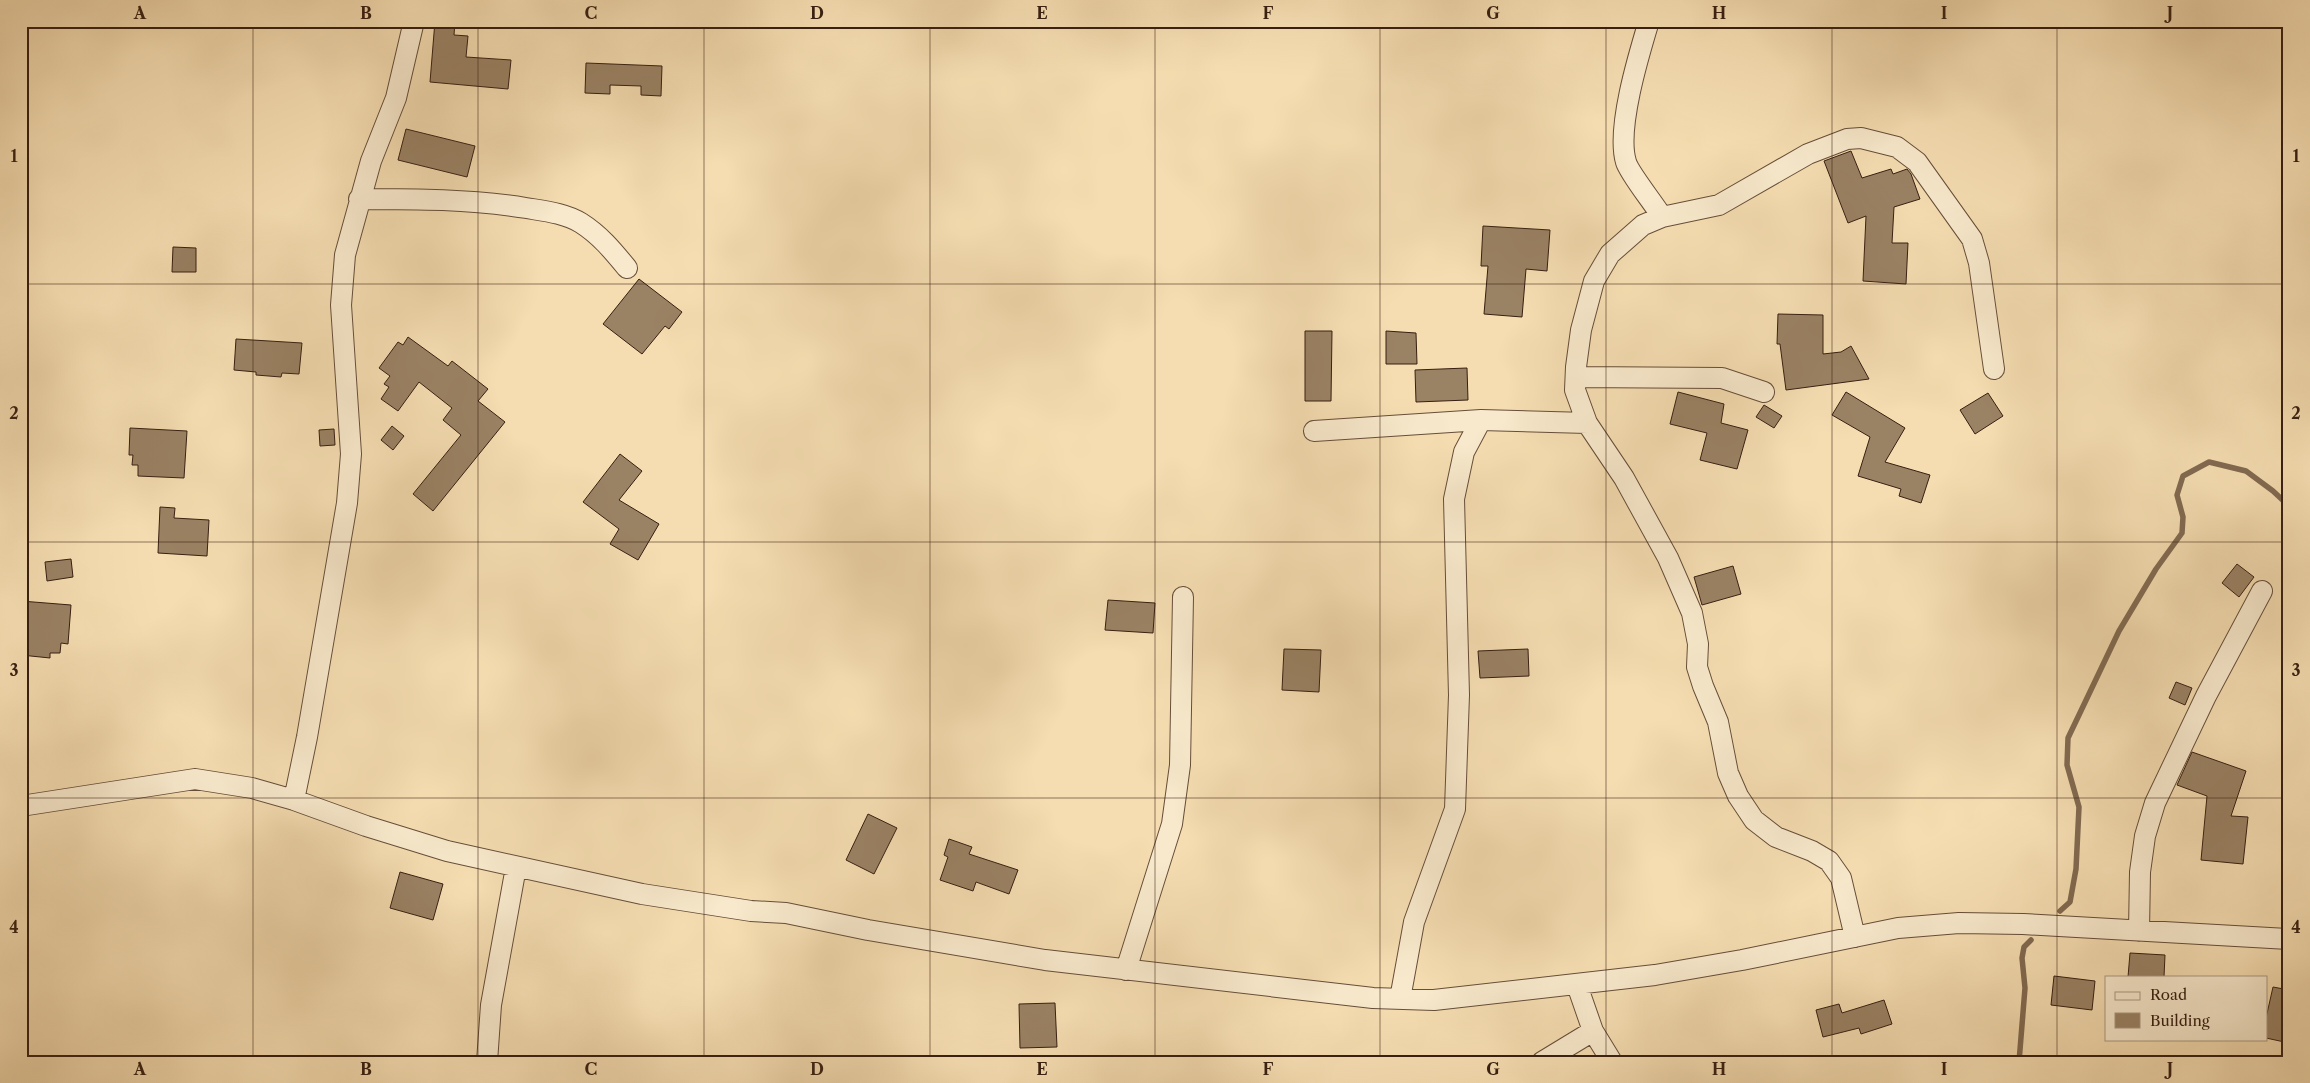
<svg xmlns="http://www.w3.org/2000/svg" width="2310" height="1083" font-family="'Libre Caslon Text',serif">
  <style>
    .lines { fill: none; stroke-linecap: round; stroke-linejoin: round }
    .stream { stroke: #826a51; stroke-width: 5.5 }
    .building { fill: #9a8264; stroke: #371f11 }
    .minor-casing { stroke: #664e39; stroke-width: 22 }
    .minor { stroke: #f8e9cc; stroke-width: 20 }
    .grid { fill: none; stroke: #371f11; stroke-width: 1; stroke-opacity: 0.55 }
    .neatline { fill: none; stroke: #371f11; stroke-width: 2 }
    .grid-label { font-size: 16px; text-anchor: middle; font-weight: bold; fill: #371f11 }
  </style>
  <rect width="100%" height="100%" fill="#f5ddb1"/>
  <filter id="stains"><feTurbulence type="fractalNoise" baseFrequency=".004" numOctaves="4"/><feColorMatrix values="0 0 0 0 .2 0 0 0 0 .09 0 0 0 0 .02 0 0 0 .5 -.17"/></filter>
  <radialGradient id="worn" r=".72"><stop offset=".6" stop-color="#630" stop-opacity="0"/><stop offset="1" stop-color="#630" stop-opacity=".3"/></radialGradient>
  <g class="lines">
    <path class="stream" d="M2060 911 2070 902 2076 869 2079 807 2067 765 2068 738 2119 631 2156 569 2182 533 2183 517 2177 495 2183 476 2209 462 2246 471 2273 491 2289 506
      M2019 1062 2025 988 2022 958 2024 947 2031 940"/>
  </g>
  <path class="building" d="M435 21H455L454 35 468 36 466 57 511 60 508 89 430 82Z
    M586 63 662 66 661 96 641 95V86L610 85V94L585 93Z
    M406 129 475 146 467 177 398 160Z
    M1851 151 1862 178 1891 169 1893 174 1907 169 1911 174 1920 199 1894 207 1892 243H1908L1906 284 1863 281 1866 216 1848 223 1824 161Z
    M1483 226 1550 230 1547 271 1526 269 1522 317 1484 314 1488 266H1481Z
    M173 247 196 248V272H172Z
    M639 279 682 312 669 329 665 326 642 354 603 324Z
    M1778 314 1823 315V354L1841 352 1851 346 1869 379 1786 390 1780 344H1777Z
    M1305 331H1332L1331 401H1305Z
    M1386 331 1416 333 1417 364H1386Z
    M408 337 448 366 452 361 488 389 478 401 505 422 433 511 413 494 461 435 443 420 452 408 419 382 398 411 381 399 389 387 384 384 390 376 379 368 398 342 403 345Z
    M236 339 302 343 299 374 282 373 281 377 256 375V372L234 370Z
    M1467 368 1468 400 1416 402 1415 370Z
    M1678 392 1724 404 1721 423 1748 430 1737 469 1700 460 1707 433 1670 424Z
    M1846 392 1905 428 1885 462 1930 475 1921 503 1899 496 1901 489 1858 476 1870 437 1832 415Z
    M1988 393 2003 416 1975 434 1960 410Z
    M1764 405 1782 416 1774 428 1756 417Z
    M392 426 404 436 393 450 381 440Z
    M130 428 187 431 184 478 138 476V465H132L133 455H129Z
    M334 429 335 445 320 446 319 430Z
    M620 454 642 471 619 500 659 524 638 560 610 544 619 529 583 502Z
    M160 507 175 508 174 518 209 520 207 556 158 553Z
    M71 559 73 577 47 581 45 562Z
    M2237 564 2254 577 2239 597 2222 583Z
    M1733 566 1741 594 1702 605 1694 577Z
    M1108 600 1155 603 1153 633 1105 630Z
    M21 601 71 605 68 644 61 643 60 653H50V658L21 655Z
    M1284 649 1321 650 1319 692 1282 690Z
    M1528 649 1529 676 1480 678 1478 651Z
    M2176 682 2192 688 2185 705 2169 698Z
    M2192 752 2246 771 2231 816 2248 817 2243 864 2201 860 2207 796 2177 785Z
    M868 814 897 828 874 874 846 860Z
    M949 839 972 847 969 854 1018 870 1009 894 976 882 973 891 940 880 948 857 944 855Z
    M400 872 443 884 433 920 390 908Z
    M2130 953 2165 955 2164 977H2128Z
    M2054 976 2095 981 2092 1010 2051 1005Z
    M2273 987 2289 990V1043L2266 1038V1018Z
    M1884 1000 1892 1024 1861 1034 1859 1028 1823 1037 1816 1010 1839 1004 1842 1013Z
    M1055 1003 1057 1047 1020 1048 1019 1004Z"/>
  <g class="lines">
    <defs>
      <path id="minor" d="M1649 21C1639 54 1616 129 1626 162 1629 173 1655 205 1662 217
        M359 199C415 199 471 199 526 208 544 211 565 213 581 223 600 235 613 251 627 268
        M1576 377 1722 378 1764 392
        M1314 431 1481 420 1587 423
        M294 800 307 737 347 503 351 454 341 305 345 255 371 161 396 98 414 21
        M21 806 195 779 252 788 294 800 366 826 447 851 642 894 751 911 786 913 868 930 1045 960 1373 998 1434 1000 1655 975 1742 960 1898 928 1959 923 2023 924 2289 939
        M2139 931 2140 872 2145 836 2155 803 2206 696 2262 591
        M1855 937 1841 878 1829 861 1812 851 1776 837 1754 820 1738 796 1728 773 1718 722 1703 686 1697 667 1698 644 1692 613 1668 558 1624 478 1587 423 1575 390 1576 367 1581 330 1594 281 1610 254 1643 225 1662 217 1719 205 1808 154 1847 139 1861 138 1897 147 1917 162 1972 239 1979 263 1994 369
        M1126 970 1172 824 1180 765 1183 597
        M1577 985 1593 1031 1612 1062
        M1400 999 1414 922 1455 809 1459 695 1454 499 1464 452 1481 420
        M487 1062 491 1005 516 867
        M1542 1062 1593 1031"/>
    </defs>
    <use href="#minor" class="minor-casing"/>
    <use href="#minor" class="minor"/>
  </g>
  <path class="grid" d="M253 21V1062M478 21V1062M704 21V1062M930 21V1062M1155 21V1062M1380 21V1062M1606 21V1062M1832 21V1062M2057 21V1062M21 284H2289M21 542H2289M21 798H2289"/>
  <rect width="2310" height="1083" fill="none" stroke="#f5ddb1" stroke-width="55"/>
  <rect x="2105" y="976" width="162" height="65" fill="#f8e9cc" stroke="#ab9881"/>
  <rect x="2115" y="992" width="25" height="8" fill="#f8e9cc" stroke="#ab9881"/>
  <text x="2150" y="1000" font-size="15" fill="#371f11">Road</text>
  <rect x="2115" y="1013" width="25" height="15" fill="#9a8264" stroke="#ab9881"/>
  <text x="2150" y="1026" font-size="15" fill="#371f11">Building</text>
  <rect x="28" y="28" width="2254" height="1028" class="neatline"/>
  <g class="grid-label">
    <text x="140" y="19">A</text>
    <text x="366" y="19">B</text>
    <text x="591" y="19">C</text>
    <text x="817" y="19">D</text>
    <text x="1042" y="19">E</text>
    <text x="1268" y="19">F</text>
    <text x="1493" y="19">G</text>
    <text x="1719" y="19">H</text>
    <text x="1944" y="19">I</text>
    <text x="2170" y="19">J</text>
    <text x="14" y="162">1</text>
    <text x="2296" y="162">1</text>
    <text x="14" y="419">2</text>
    <text x="2296" y="419">2</text>
    <text x="14" y="676">3</text>
    <text x="2296" y="676">3</text>
    <text x="14" y="933">4</text>
    <text x="2296" y="933">4</text>
    <text x="140" y="1075">A</text>
    <text x="366" y="1075">B</text>
    <text x="591" y="1075">C</text>
    <text x="817" y="1075">D</text>
    <text x="1042" y="1075">E</text>
    <text x="1268" y="1075">F</text>
    <text x="1493" y="1075">G</text>
    <text x="1719" y="1075">H</text>
    <text x="1944" y="1075">I</text>
    <text x="2170" y="1075">J</text>
  </g>
  <rect width="100%" height="100%" filter="url(#stains)"/>
  <rect width="100%" height="100%" fill="url(#worn)"/>
</svg>
